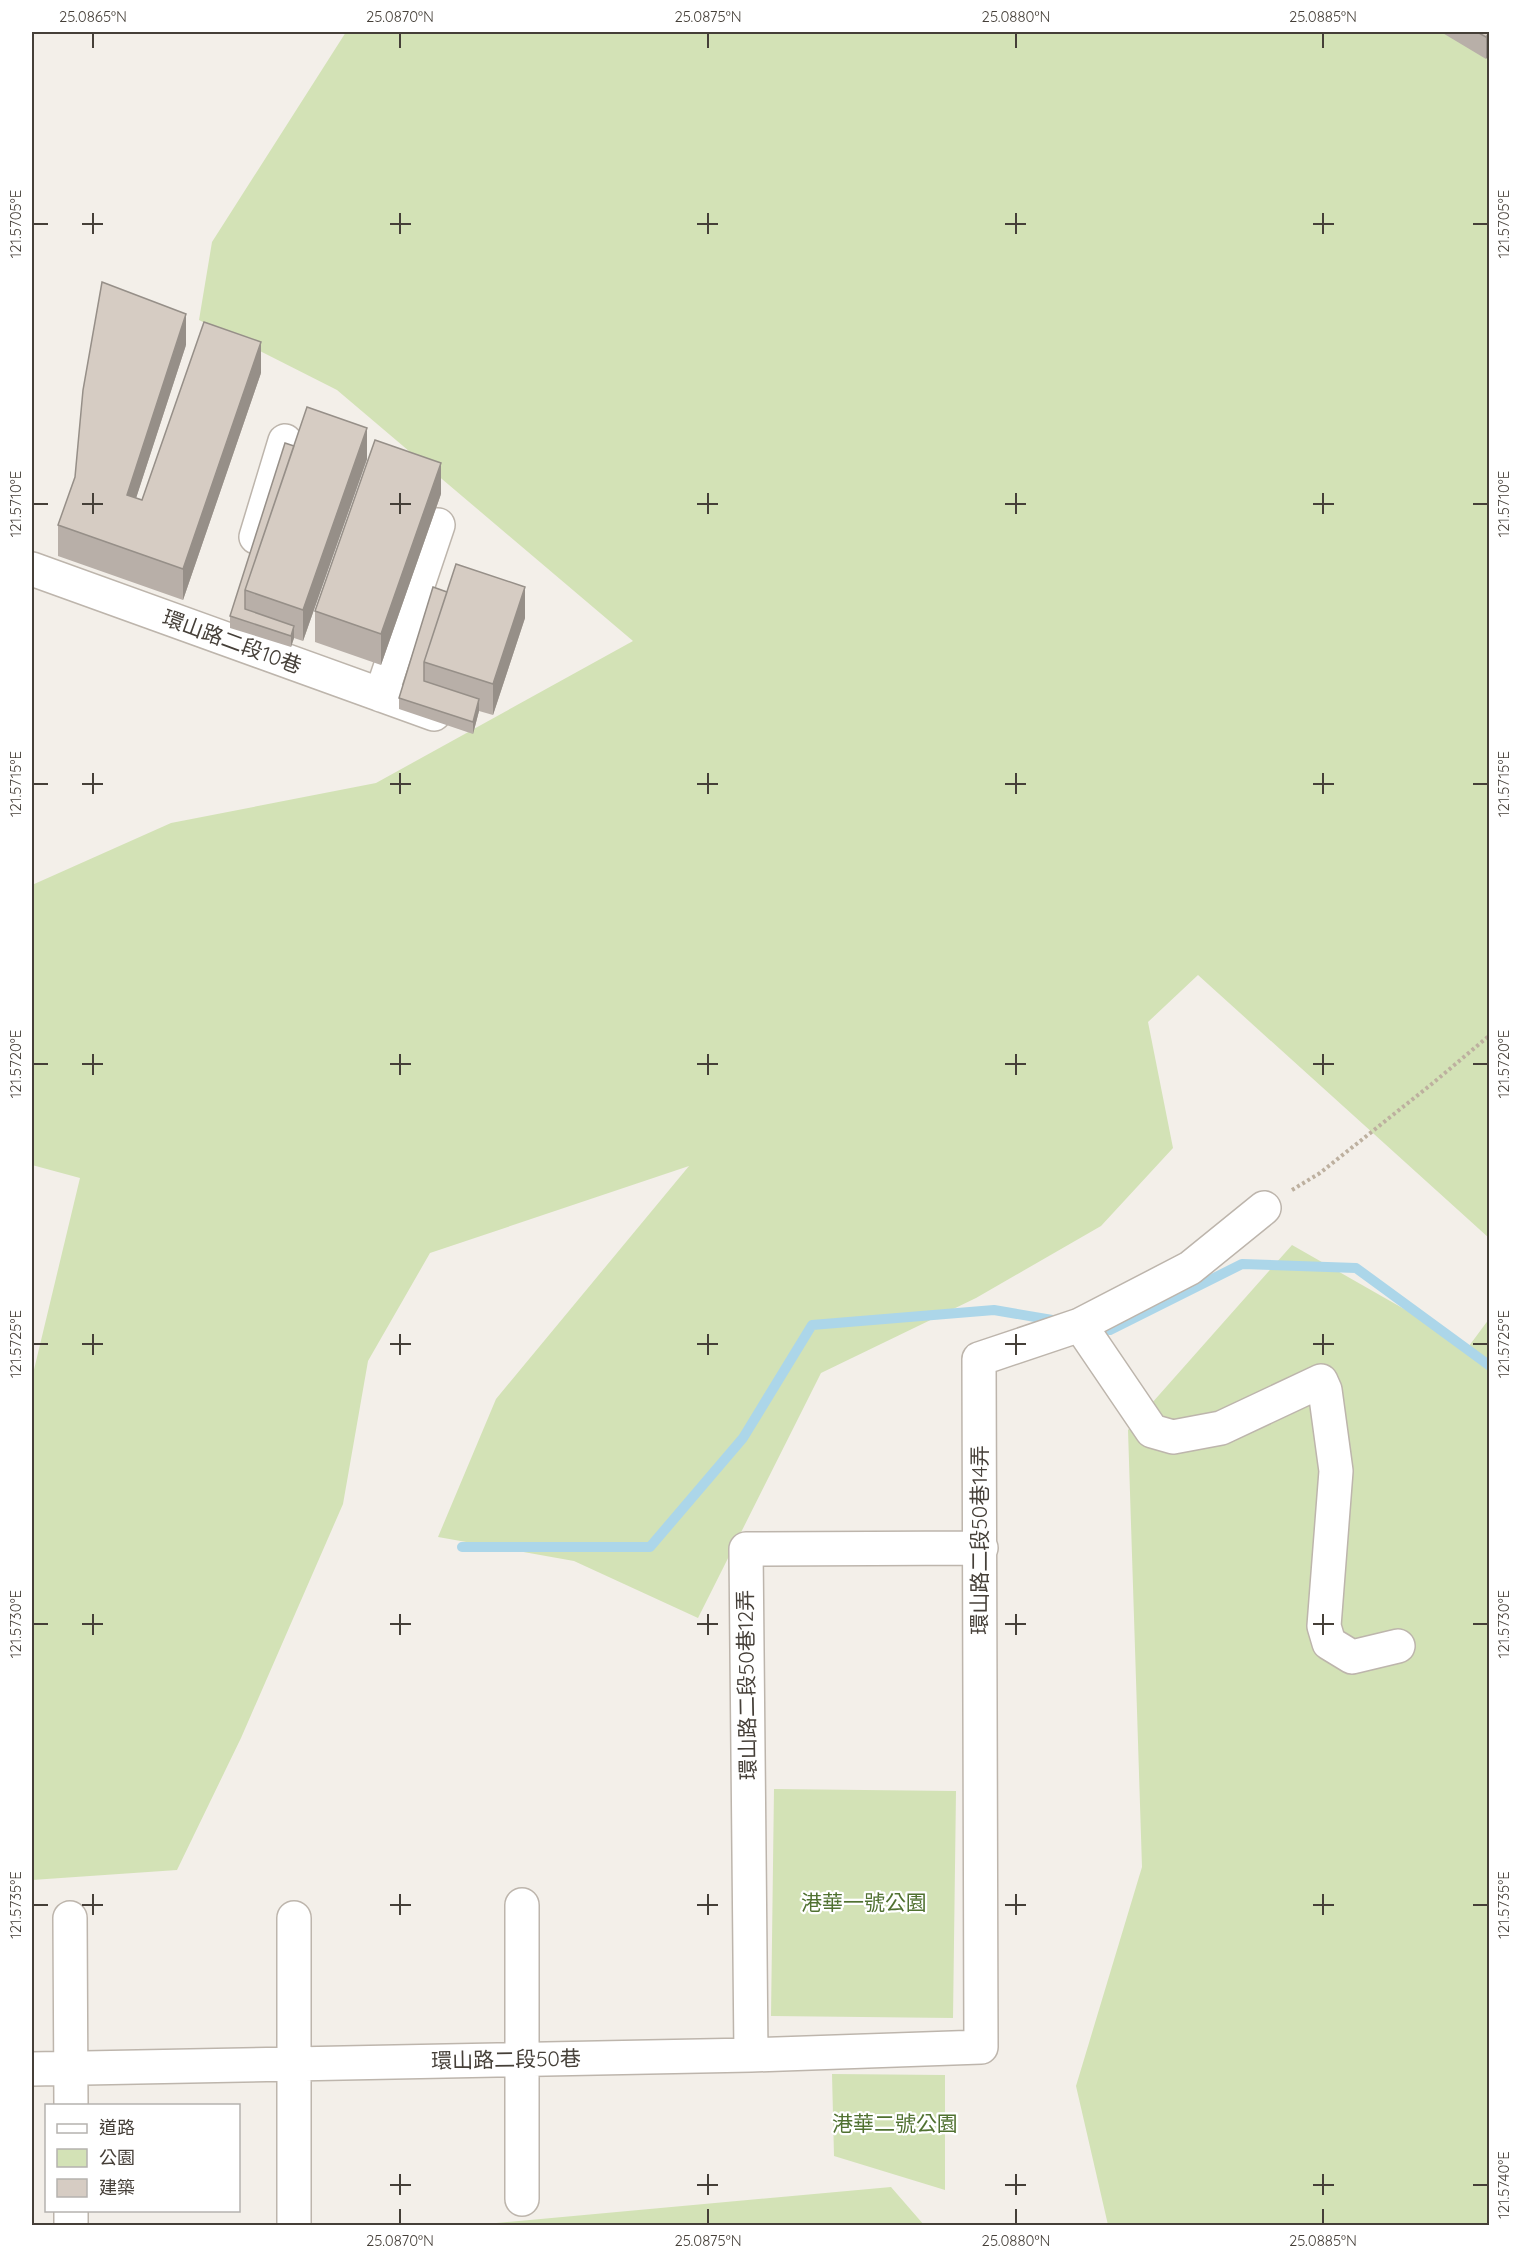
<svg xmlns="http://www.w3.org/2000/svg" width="1521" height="2257" font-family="Quicksand,'Noto Sans TC',sans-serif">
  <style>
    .green { fill: #d3e2b6 }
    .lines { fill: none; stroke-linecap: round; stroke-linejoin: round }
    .stream { stroke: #acd6e9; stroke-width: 10 }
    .minor-casing { stroke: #bdb5ac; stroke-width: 36 }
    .path { stroke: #bdb09f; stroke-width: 4; stroke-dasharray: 3 3; stroke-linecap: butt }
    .minor { stroke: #fff; stroke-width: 33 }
    .wall { fill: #b8afa8 }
    .shaded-wall { fill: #968f88 }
    .building { fill: #d6ccc3; stroke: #968f88; stroke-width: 1.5 }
    .ticks { fill: none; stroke: #453f38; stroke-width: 2 }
    .labels { text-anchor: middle; stroke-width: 4.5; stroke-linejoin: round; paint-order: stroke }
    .street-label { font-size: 21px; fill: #453f38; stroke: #fff }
    .park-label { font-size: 21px; fill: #507131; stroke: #fff }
    .neatline { fill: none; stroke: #453f38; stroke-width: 2 }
    .ticks-label { font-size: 15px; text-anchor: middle; fill: #453f38 }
  </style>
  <rect width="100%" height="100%" fill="#f3efe9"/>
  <path class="green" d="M346 32H1489V1238L1198 975 1148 1022 1173 1148 1101 1226 976 1298 821 1373 698 1618 574 1561 438 1537 496 1399 689 1166 430 1253 368 1361 343 1504 241 1738 177 1870 32 1880V1378L80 1178 32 1165V885L171 823 376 783 633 641 337 390 199 320 212 242Z
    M1292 1245 1469 1346 1489 1319V2225H1108L1076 2086 1142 1867 1128 1430Z
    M774 1789 956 1791 953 2018 771 2016Z
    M832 2074 945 2075V2190L834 2156Z
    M891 2187 924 2225H474Z"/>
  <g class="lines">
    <path class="stream" d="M1094 1327 1110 1330 1242 1264 1356 1268 1490 1366
      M462 1547H650L743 1438 812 1325 994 1310 1058 1321"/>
    <defs>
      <path id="minor" d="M256 537 285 441
        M32 569 434 714
        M381 695 438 525
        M1080 1325 1152 1431 1173 1437 1221 1428 1321 1381 1325 1390 1336 1471 1324 1626 1329 1643 1352 1657 1398 1646
        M70 1918 71 2106
        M294 1918V2226
        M751 2055 746 1549 981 1548
        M32 2069 751 2055 981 2047 979 1359 1080 1325 1190 1268 1264 1208
        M522 2199V1905
        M71 2210V2226"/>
    </defs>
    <use href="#minor" class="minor-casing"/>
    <path class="path" d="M1292 1190 1320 1173 1433 1083 1490 1035"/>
    <use href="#minor" class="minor"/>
  </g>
  <path class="wall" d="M1441 32H1490L1486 59Z
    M186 345 136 498 142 500 261 373 183 600 58 556V525Z
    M294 446 367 459 303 641 294 638 291 647 230 628V616Z
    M441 494 381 665 315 642V611Z
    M433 587 525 618 493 715 479 711 473 734 399 709V698Z"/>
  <path class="shaded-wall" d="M1490 32V54L1486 59V37Z
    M186 314V345L127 526V495Z
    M261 342V373L183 600V569Z
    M367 428V459L303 641V610Z
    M441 463V494L381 665V634Z
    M525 587V618L493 715V684Z
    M294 626V638L291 647V636Z
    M479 699V711L473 734V722Z"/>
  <path class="building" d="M1477 32H1490L1486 37Z
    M102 282 186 314 127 495 142 500 204 322 261 342 183 569 58 525 75 477 83 390Z
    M307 407 367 428 303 610 245 590Z
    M375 440 441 463 381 634 315 611Z
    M285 443 294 446 245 590V609L294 626 291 636 230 616Z
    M456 564 525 587 493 684 424 662Z
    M433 587 447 592 424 662V681L479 699 473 722 399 698Z"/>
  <path class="ticks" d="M93 33V48M400 33V48M708 33V48M1016 33V48M1323 33V48M93 213V234M400 213V234M708 213V234M1016 213V234M1323 213V234M33 224H48M82 224H103M390 224H411M697 224H718M1005 224H1026M1313 224H1334M1473 224H1488M93 493V514M400 493V514M708 493V514M1016 493V514M1323 493V514M33 504H48M82 504H103M390 504H411M697 504H718M1005 504H1026M1313 504H1334M1473 504H1488M93 773V794M400 773V794M708 773V794M1016 773V794M1323 773V794M33 784H48M82 784H103M390 784H411M697 784H718M1005 784H1026M1313 784H1334M1473 784H1488M93 1054V1075M400 1054V1075M708 1054V1075M1016 1054V1075M1323 1054V1075M33 1064H48M82 1064H103M390 1064H411M697 1064H718M1005 1064H1026M1313 1064H1334M1473 1064H1488M93 1334V1355M400 1334V1355M708 1334V1355M1016 1334V1355M1323 1334V1355M33 1344H48M82 1344H103M390 1344H411M697 1344H718M1005 1344H1026M1313 1344H1334M1473 1344H1488M93 1614V1635M400 1614V1635M708 1614V1635M1016 1614V1635M1323 1614V1635M33 1624H48M82 1624H103M390 1624H411M697 1624H718M1005 1624H1026M1313 1624H1334M1473 1624H1488M93 1894V1915M400 1894V1915M708 1894V1915M1016 1894V1915M1323 1894V1915M33 1905H48M82 1905H103M390 1905H411M697 1905H718M1005 1905H1026M1313 1905H1334M1473 1905H1488M400 2174V2195M708 2174V2195M1016 2174V2195M1323 2174V2195M390 2185H411M697 2185H718M1005 2185H1026M1313 2185H1334M1473 2185H1488M400 2209V2224M708 2209V2224M1016 2209V2224M1323 2209V2224"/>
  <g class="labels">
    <g class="street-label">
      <text transform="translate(232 642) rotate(20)" y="7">環山路二段10巷</text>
      <text transform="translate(980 1540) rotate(-90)" y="7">環山路二段50巷14弄</text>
      <text transform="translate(747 1685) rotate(-91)" y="7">環山路二段50巷12弄</text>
      <text transform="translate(506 2060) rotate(-1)" y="7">環山路二段50巷</text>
    </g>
    <g class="park-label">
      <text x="864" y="1910">港華一號公園</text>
      <text x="895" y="2131">港華二號公園</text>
    </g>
  </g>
  <rect width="1521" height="2257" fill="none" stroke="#ffffff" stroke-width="66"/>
  <rect x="45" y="2104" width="195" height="108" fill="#ffffff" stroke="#b5b2af" stroke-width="1.5"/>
  <rect x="57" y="2124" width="30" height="9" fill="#ffffff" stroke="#b5b2af" stroke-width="1.5"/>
  <text x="99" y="2134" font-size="18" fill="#453f38">道路</text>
  <rect x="57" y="2149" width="30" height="18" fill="#d3e2b6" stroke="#b5b2af" stroke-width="1.5"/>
  <text x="99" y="2164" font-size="18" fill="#453f38">公園</text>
  <rect x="57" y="2179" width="30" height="18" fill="#d6ccc3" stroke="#b5b2af" stroke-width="1.5"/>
  <text x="99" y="2194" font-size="18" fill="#453f38">建築</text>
  <rect x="33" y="33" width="1455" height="2191" class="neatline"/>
  <g class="ticks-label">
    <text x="93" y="22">25.0865°N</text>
    <text x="400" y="22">25.0870°N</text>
    <text x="708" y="22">25.0875°N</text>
    <text x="1016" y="22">25.0880°N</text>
    <text x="1323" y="22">25.0885°N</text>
    <text transform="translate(16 224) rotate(-90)" y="5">121.5705°E</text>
    <text transform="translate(1504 224) rotate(-90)" y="5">121.5705°E</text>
    <text transform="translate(1504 504) rotate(-90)" y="5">121.5710°E</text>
    <text transform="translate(16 504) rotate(-90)" y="5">121.5710°E</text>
    <text transform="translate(1504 784) rotate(-90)" y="5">121.5715°E</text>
    <text transform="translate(16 784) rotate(-90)" y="5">121.5715°E</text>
    <text transform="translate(1504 1064) rotate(-90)" y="5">121.5720°E</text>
    <text transform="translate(16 1064) rotate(-90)" y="5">121.5720°E</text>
    <text transform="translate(1504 1344) rotate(-90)" y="5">121.5725°E</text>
    <text transform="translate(16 1344) rotate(-90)" y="5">121.5725°E</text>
    <text transform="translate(1504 1624) rotate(-90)" y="5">121.5730°E</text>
    <text transform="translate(16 1624) rotate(-90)" y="5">121.5730°E</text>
    <text transform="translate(16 1905) rotate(-90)" y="5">121.5735°E</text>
    <text transform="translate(1504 1905) rotate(-90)" y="5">121.5735°E</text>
    <text transform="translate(1504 2185) rotate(-90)" y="5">121.5740°E</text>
    <text x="400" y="2246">25.0870°N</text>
    <text x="708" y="2246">25.0875°N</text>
    <text x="1016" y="2246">25.0880°N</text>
    <text x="1323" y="2246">25.0885°N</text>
  </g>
</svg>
